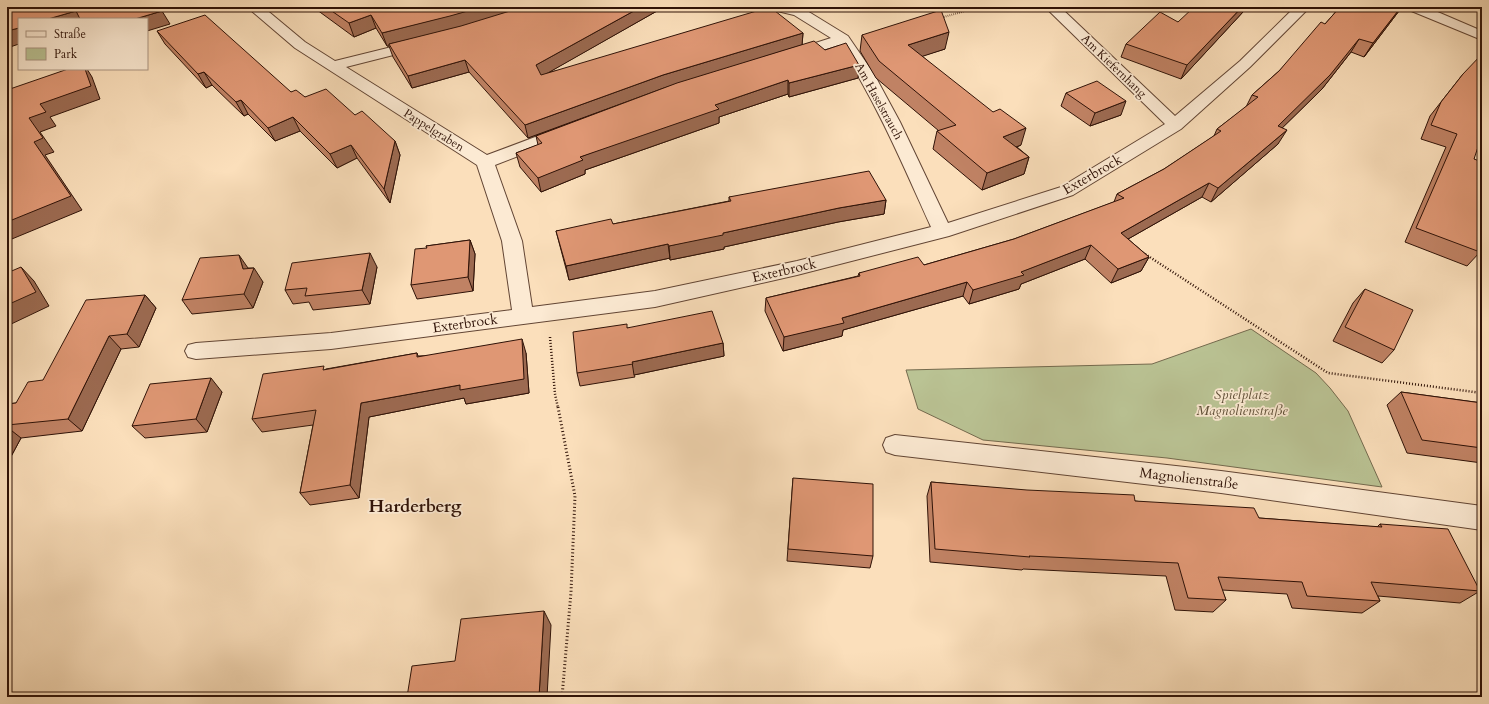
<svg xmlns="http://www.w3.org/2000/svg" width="1489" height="704" font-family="Cardo,serif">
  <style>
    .green { fill: #bac394; stroke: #746a4e }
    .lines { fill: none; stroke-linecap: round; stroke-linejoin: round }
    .minor-casing { stroke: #624534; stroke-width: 2 }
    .path-far2 { stroke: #2f1207; stroke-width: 2; stroke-dasharray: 0.5 1.5; stroke-linecap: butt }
    .path-far1 { stroke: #2f1207; stroke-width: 2.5; stroke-dasharray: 1 2; stroke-linecap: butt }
    .path { stroke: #2f1207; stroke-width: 3; stroke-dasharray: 1 2.5; stroke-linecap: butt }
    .minor { fill: #fcead3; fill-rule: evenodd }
    .wall { fill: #c08264; stroke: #2f1207 }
    .shaded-wall { fill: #9c6a51; stroke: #2f1207 }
    .building { fill: #df9774; stroke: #2f1207 }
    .labels { text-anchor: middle; stroke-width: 3.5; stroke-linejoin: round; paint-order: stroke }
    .far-street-label { font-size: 12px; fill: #2f1207; stroke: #fcead3 }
    .street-label { font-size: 14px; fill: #2f1207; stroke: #fcead3 }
    .park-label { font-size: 14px; font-style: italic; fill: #605038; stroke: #fcead3 }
    .district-label { font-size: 18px; font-weight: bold; fill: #2f1207; stroke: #fcead3 }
  </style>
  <rect width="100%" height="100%" fill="#fbdfbb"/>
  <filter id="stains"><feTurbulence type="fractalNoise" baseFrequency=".005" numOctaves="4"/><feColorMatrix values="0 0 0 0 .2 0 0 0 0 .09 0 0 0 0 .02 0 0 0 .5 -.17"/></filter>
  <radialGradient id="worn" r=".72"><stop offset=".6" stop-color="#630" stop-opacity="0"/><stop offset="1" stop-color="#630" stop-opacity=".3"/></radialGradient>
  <path class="green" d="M1251 329 1316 373 1330 388 1348 411 1382 487 1167 458 983 440 918 409 906 370 1152 364Z"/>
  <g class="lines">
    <defs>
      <path id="minor" d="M247 7H263L305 42 335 61 420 40 425 41 427 44 425 47 346 67 487 155 559 128 565 127 571 128 573 132 571 136 495 165 522 241 532 307 655 291 797 261 931 227C903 165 877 103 839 45L797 58 792 60 787 58 784 55 787 52 831 38 794 15 773 10 771 7H796L804 9 848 36 850 39 874 74 900 122 948 223 1061 187 1165 124 1045 7H1060L1175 116 1240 61 1295 7H1310L1250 67 1181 129 1073 195 949 236 797 275 655 307 331 349 196 359 188 357 185 351 188 345 196 343 331 333 512 310 502 241 477 165 295 48Z
        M1407 7H1426L1482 31V40L1409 10Z
        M895 435 1221 471 1482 506V530L1221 493 895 455 886 452 883 445 886 438Z"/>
    </defs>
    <use href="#minor" class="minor-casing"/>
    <path class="path-far2" d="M940 18 980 7"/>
    <path class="path-far1" d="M1145 254 1328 373 1482 393
      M550 337 555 394 558 408"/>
    <path class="path" d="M558 407 575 496 571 592 562 697"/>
    <use href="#minor" class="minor"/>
  </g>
  <path class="wall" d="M313 7H664L549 72 803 33 802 45 825 50 859 65 858 78 789 97 788 94 719 117V123L585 170V174L541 192 520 167 516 153 538 145 536 136 625 102 528 138 469 72 412 88 393 57 389 46H387L376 28 354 37Z
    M1340 7H1402L1364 57 1351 52 1322 89 1282 128 1278 144 1211 202 1202 197 1128 239 1149 257 1141 271 1111 283 1085 259 1021 284 1019 289 969 304 963 296 843 330 842 336 783 351 765 311 766 298 858 276 859 273 924 265 1014 239 1114 202 1117 194 1164 169 1214 136 1217 129 1246 107 1252 95 1279 71 1325 24Z
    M1243 12 1181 79 1121 57 1126 44 1178 22Z
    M157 31 291 92 355 115 395 141 400 155 390 203 357 158 337 168 300 131 275 141 248 114 244 116 212 85 206 88 165 44Z
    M862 35 945 49 922 56 1021 145 1017 147 1029 157 1024 174 982 190 933 149 937 131H939L876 78 860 51Z
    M1463 74 1474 159 1480 252 1467 266 1405 242 1446 147 1421 139 1430 116Z
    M1066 93 1121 115 1090 126 1061 106Z
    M729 197 886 200 884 214 838 222 724 247V249L670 260V258L569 280 556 231 613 224 729 201Z
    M470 240 475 254 473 291 417 299 411 285 427 248 426 246Z
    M377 267 370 304 313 310 309 302 293 304 285 290Z
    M248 268 263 282 253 308 192 314 182 300Z
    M1365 289 1394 350 1382 363 1333 341 1353 303Z
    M145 295 156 308 139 347 121 349 82 431 21 438 7 464V404L16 403Z
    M627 328 723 343 724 356 634 375 635 377 580 386 577 373Z
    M417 353 418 356 526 353 529 393 466 404 464 398 369 417 359 498 310 505 300 493 313 425 262 432 252 419 326 369Z
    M222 392 207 432 145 438 132 426Z
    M1401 392 1482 403V463L1407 453 1387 405Z
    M793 478 873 556 870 568 787 561Z
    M931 482 1135 501 1259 518 1377 527 1380 524 1480 591 1460 603 1378 596 1380 601 1362 613 1292 608 1287 594 1222 590 1226 600 1213 612 1175 610 1166 576 1023 569 1022 570 930 562 927 496Z"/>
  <path class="shaded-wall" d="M482 7H529L454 30 389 44V46H387L382 33Z
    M641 7H664L539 78 536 65Z
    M1242 7H1245L1243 12 1181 79 1187 65Z
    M1401 7H1402L1364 57 1373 43Z
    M76 11 81 19H48Z
    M162 11 170 24 147 31V19H135Z
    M371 15 376 28 354 37 349 23Z
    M19 28V44L7 48V31Z
    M949 32 945 49 905 62 908 45Z
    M803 33 802 45 664 88 528 138 525 125 663 75Z
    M1359 39 1351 52 1322 89 1270 140 1278 126Z
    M465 60 469 72 412 88 408 76Z
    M859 65 858 78 789 97V83Z
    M85 69H87L92 77 100 99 50 117 56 126 40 132 54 152 45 155 82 210 7 241V222L29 118 40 104Z
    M204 72 212 85 206 88 198 74Z
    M788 80V94L719 117V123L585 170V174L541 192 538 178 580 157 715 105Z
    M241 100 248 114 244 116 236 102Z
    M1126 101 1121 115 1090 126 1095 113Z
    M293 117 300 131 275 141 268 128Z
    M1026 128 1021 145 998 154 1003 137Z
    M1287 130 1278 144 1211 202 1218 188Z
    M395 141 400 155 390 203 384 189Z
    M351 145 357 158 337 168 330 154Z
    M1029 157 1024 174 982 190 987 173Z
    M1209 183 1202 197 1114 247 1121 233Z
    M886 200 884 214 838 222 724 247V249L670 260 669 246 723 233 839 208Z
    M470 240 475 254 473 291 468 277Z
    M668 244 670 258 569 280 566 266Z
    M1091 245 1085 259 1021 284 1019 289 969 304 973 290Z
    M370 253 377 267 370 304 362 290Z
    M239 255 248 268H254L263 282 253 308 244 294 243 269Z
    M1149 257 1141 271 1111 283 1118 269Z
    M21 267 34 281 49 306 7 326V305Z
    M967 282 963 296 843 330 842 336 783 351 784 337 842 318Z
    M145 295 156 308 139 347 127 334Z
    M109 336 121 349 82 431 68 419Z
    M522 339 526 353 529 393 466 404 464 398 369 417 359 498 350 485 361 403 460 385Z
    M723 343 724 356 634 375 632 362Z
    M211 378 222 392 207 432 196 419Z
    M7 427 21 438 7 464Z
    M544 611 551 625 547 697H539Z"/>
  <path class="building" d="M7 7H160L162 11 135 19H80L76 11 48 19H19V28L7 31Z
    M326 7H482L450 16 382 33 371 15 349 23Z
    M523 7H641L536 65 541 75 770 7 803 33 663 75 525 125 465 60 408 76 389 44 461 26Z
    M1194 7H1242L1187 65 1126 44 1160 12 1178 22Z
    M1340 7H1401L1373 43 1359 39 1330 75 1278 126 1287 130 1218 188 1209 183 1121 233 1149 257 1118 269 1091 245 1021 272 1024 275 973 290 967 282 842 318 844 323 784 337 766 298 860 276 859 273 918 257 924 265 1014 239 1124 198 1117 194 1164 169 1221 131 1217 129 1258 97 1252 95 1279 71 1321 22 1325 24Z
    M941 10 949 32 908 45 993 112 1000 109 1026 128 1003 137 1029 157 987 173 937 131 956 125 879 61 862 35Z
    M205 15 291 92 296 90 305 97 326 89 355 115 362 111 395 141 384 189 351 145 330 154 293 117 268 128 241 100 236 102 204 72 198 74 157 31Z
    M814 41 825 50 846 43 859 65 789 83 788 80 715 105 719 109 580 157 583 160 538 178 516 153 542 143 536 136 677 83Z
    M1482 54V135L1474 159 1482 162V246L1480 252 1416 228 1457 134 1431 125 1441 102 1463 74Z
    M68 69H85L91 86 40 104 46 112 29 118 43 138 34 142 71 196 7 222V90Z
    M1097 81 1126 101 1095 113 1066 93Z
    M869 171 886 200 839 208 723 233V235L669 246 668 244 566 266 556 231 611 219 613 224 731 201 729 197Z
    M470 240 468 277 411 285 415 249 427 248 426 246Z
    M370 253 362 290 305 296 307 288 285 290 292 263Z
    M239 255 243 269 254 268 244 294 182 300 200 258Z
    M21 267 36 292 7 305V273Z
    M1365 289 1413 310 1394 350 1345 327Z
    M145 295 127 334 109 336 68 419 7 425V404L16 403 28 382 43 380 86 300Z
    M712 311 723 343 632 362 633 364 577 373 573 332 627 324V328Z
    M522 339 524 379 460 390V385L361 403 350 485 300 493 316 410 252 419 263 374 324 366 323 370 417 353V357Z
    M211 378 196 419 132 426 150 384Z
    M1401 392 1482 403V448L1422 440Z
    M793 478 873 484V556L788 549Z
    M931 482 1027 490 1134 495 1135 501 1254 508 1259 518 1382 527 1380 524 1448 529 1480 591 1371 582 1380 601 1307 596 1302 582 1218 577 1226 600 1188 598 1178 563 1029 556 1030 557 935 549Z
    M544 611 539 697H407L412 666 455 661 461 619Z"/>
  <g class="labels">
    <g class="far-street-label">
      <text transform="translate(1114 66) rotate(44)" y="4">Am Kiefernhang</text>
      <text transform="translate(879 101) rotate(61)" y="4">Am Haselstrauch</text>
      <text transform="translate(434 130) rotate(32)" y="4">Pappelgraben</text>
    </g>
    <g class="street-label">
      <text transform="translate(1092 174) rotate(-30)" y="5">Exterbrock</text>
      <text transform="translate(784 270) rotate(-13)" y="5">Exterbrock</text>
      <text transform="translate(465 323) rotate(-8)" y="5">Exterbrock</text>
      <text transform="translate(1189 478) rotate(7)" y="5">Magnolienstraße</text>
    </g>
    <g class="park-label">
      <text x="1242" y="399">Spielplatz<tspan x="1242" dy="16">Magnolienstraße</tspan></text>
    </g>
    <g class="district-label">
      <text x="415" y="512">Harderberg</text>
    </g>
  </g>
  <rect width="1489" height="704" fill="none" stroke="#fbdfbb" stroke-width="24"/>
  <rect x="8" y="8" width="1473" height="688" fill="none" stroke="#2f1207" stroke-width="2"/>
  <rect x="12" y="12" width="1465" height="680" fill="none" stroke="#2f1207"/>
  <rect x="18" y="18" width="130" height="52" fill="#fcead3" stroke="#aa9481"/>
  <rect x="26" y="31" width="20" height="6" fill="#fcead3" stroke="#aa9481"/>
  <text x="54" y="38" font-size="12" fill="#2f1207">Straße</text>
  <rect x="26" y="48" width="20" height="12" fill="#bac394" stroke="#aa9481"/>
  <text x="54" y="58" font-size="12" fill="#2f1207">Park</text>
  <rect width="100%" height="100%" filter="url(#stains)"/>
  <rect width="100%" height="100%" fill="url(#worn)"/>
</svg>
